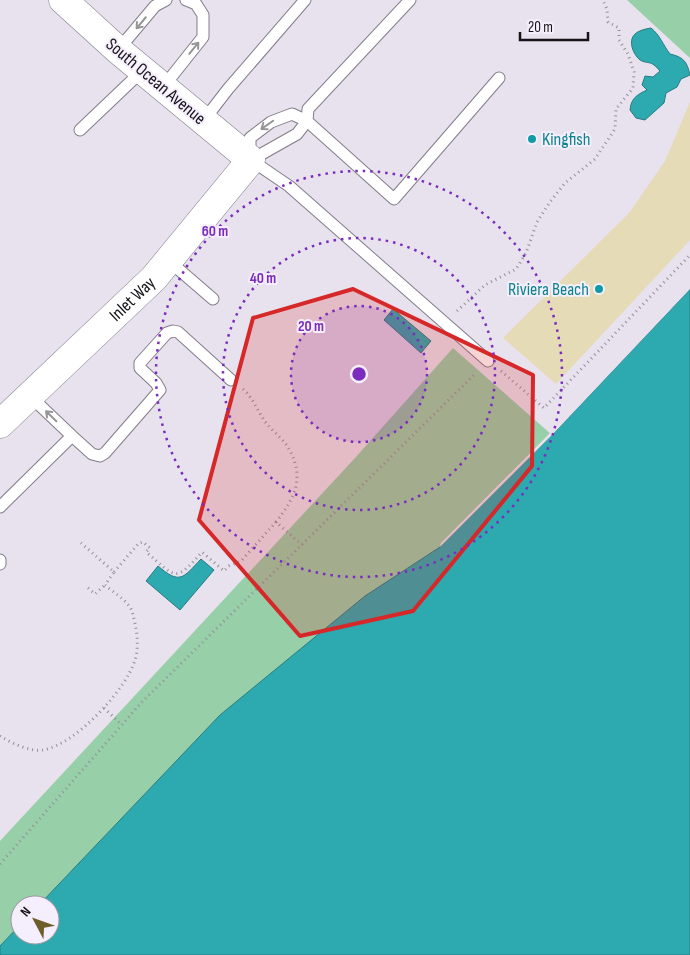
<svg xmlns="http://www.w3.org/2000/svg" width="690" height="955" font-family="'Sofia Sans Condensed',sans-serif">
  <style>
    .green { fill: #97cfa8 }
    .sand { fill: #e5dbb6 }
    .water { fill: #2da9b0; stroke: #267c82 }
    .pier { fill: #e8e1ee }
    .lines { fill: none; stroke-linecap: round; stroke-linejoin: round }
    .lane-casing { stroke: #837d88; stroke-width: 13 }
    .secondary-casing { stroke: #837d88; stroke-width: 29 }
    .path { stroke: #948f99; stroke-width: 3; stroke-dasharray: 1 4; stroke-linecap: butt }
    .lane { stroke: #fff; stroke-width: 11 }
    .secondary { stroke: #fff; stroke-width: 28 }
    .oneway { stroke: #969597 }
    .marked { fill: #d62828; fill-opacity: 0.2; stroke: #d62828; stroke-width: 4; stroke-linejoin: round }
    .ring { fill: none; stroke: #7b2cbf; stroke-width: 2.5; stroke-dasharray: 2.5 5 }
    .culture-dot { fill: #0f9aa8; stroke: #f5eefc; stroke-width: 2 }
    .labels { text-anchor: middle; stroke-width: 4; stroke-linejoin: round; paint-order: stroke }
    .street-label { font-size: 18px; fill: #161418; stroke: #f5eefc }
    .culture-label { font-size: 18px; fill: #0d838f; stroke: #f5eefc; text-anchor: start }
    .centre { fill: #7b2cbf; stroke: #f5eefc; stroke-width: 2.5 }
    .ring-label { font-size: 15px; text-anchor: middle; font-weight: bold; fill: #7b2cbf; stroke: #f5eefc; stroke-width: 4; stroke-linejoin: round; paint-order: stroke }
  </style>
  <rect width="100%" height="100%" fill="#e8e1ee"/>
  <path class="green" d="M627 0H690V58Z
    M453 348 552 435 440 547 365 596 220 715 39 905H20V925L0 946V841L355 458Z"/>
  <path class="sand" d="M690 102V240L556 384 503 338 629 213 665 161Z"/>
  <path class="water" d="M651 28C660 35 663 45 670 54 683 57 687 61 690 75L681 79 677 87 666 93 664 103 645 120 636 118 630 110C631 99 636 95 647 90L642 85 645 76 653 77 660 71C650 59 649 65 640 60 636 57 633 51 632 47 629 33 640 30 651 28Z
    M690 289V955H0V946L20 925V935H50V905H39L220 715 365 596 440 547 552 435Z
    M393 309 431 341 421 353 384 320Z
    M201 559 214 570 180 610 146 581 158 566C180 585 183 578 201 559Z"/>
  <path class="pier" d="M690 287V289L552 435 440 547 441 543 550 433Z"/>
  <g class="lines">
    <defs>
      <path id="lane" d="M118 50 155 6 166 0
        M164 86 203 37V15L196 4 186 0
        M204 120 228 89 305 0
        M80 130 143 70
        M250 156V138L271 122 292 114 307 121 394 199 499 78
        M251 160 289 186 488 361
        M251 160 297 134 307 121 308 109 410 0
        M169 261 213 299
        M30 396 72 436
        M0 507 72 436 92 454 100 456 105 453 160 390 156 383 140 368V363L167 333 173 331 178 332 231 380
        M0 560V564"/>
      <g id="secondary">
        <path id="s1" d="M0 424 154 278 251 160 118 50 63 0"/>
      </g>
    </defs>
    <use href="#lane" class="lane-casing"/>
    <use href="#secondary" class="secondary-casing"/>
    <path class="path" d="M457 311 485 285 516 269 526 253 537 222 550 202 565 183 595 159 615 129 616 109 633 88 634 72 628 54 619 40V28L608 22 607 9 603 0
      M501 371 544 408 690 255
      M243 389C254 399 258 413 267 424 274 433 285 440 290 451 305 479 294 499 276 522L302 545
      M114 572 139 543 143 542 150 548 146 552C176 577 174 584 202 552L224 571 229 566 241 561 276 522
      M88 588 95 594 105 585
      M104 708 122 725
      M0 736C12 743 29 752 43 750 75 745 126 690 135 660 140 644 136 626 132 611 128 601 113 592 105 585L114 572 80 542
      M0 864 142 702 476 373"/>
    <use href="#lane" class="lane"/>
    <use href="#secondary" class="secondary"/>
  </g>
  <defs><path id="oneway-shaft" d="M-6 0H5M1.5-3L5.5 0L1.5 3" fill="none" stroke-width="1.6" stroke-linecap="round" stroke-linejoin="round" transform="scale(1.25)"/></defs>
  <g class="oneway">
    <use href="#oneway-shaft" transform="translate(141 23) rotate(130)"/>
    <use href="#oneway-shaft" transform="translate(194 48) rotate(-51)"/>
    <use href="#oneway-shaft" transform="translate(267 125) rotate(145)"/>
    <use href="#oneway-shaft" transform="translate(51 416) rotate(-136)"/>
  </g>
  <path class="marked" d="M353 289 533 375 532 466 413 611 300 636 199 520 253 318Z"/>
  <circle cx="359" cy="374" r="68" fill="#7b2cbf" fill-opacity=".12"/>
  <g class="ring">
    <circle cx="359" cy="374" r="68"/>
    <circle cx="359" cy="374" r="136"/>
    <circle cx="359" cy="374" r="203"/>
  </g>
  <g class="culture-dot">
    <circle cx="532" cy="139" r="5"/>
    <circle cx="599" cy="289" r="5"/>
  </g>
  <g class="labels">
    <g class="street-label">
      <text transform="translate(156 81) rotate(40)" y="6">South Ocean Avenue</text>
      <text dy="6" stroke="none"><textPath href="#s1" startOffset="182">Inlet Way</textPath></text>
    </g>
    <g class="culture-label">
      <text x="542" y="145">Kingfish</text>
      <text x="589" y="295" text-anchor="end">Riviera Beach</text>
    </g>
  </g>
  <circle cx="359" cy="374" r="8" class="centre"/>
  <g class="ring-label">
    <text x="215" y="236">60 m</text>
    <text x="263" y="283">40 m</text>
    <text x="311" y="331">20 m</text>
  </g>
  <g transform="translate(35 920) rotate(311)"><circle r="24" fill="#f5eefc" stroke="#9c97a1"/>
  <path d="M0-4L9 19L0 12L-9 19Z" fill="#6d5d2a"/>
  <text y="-8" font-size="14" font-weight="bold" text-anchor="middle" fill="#161418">N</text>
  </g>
  <path d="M520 32v8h68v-8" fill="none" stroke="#161418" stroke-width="2.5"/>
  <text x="528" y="32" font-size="15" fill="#161418" stroke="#f5eefc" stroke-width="4" paint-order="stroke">20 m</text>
</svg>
